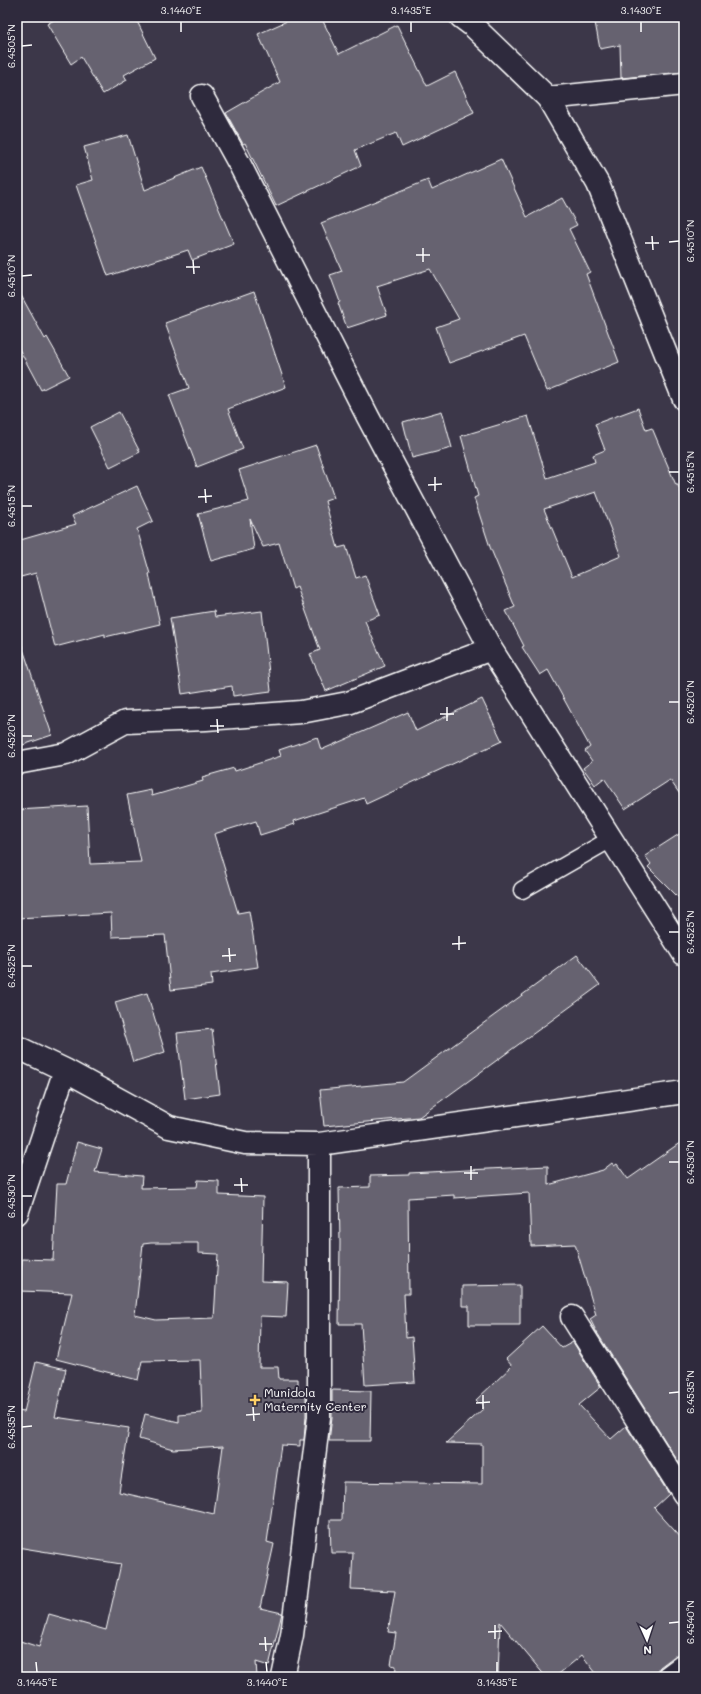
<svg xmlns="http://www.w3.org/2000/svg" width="701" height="1694" font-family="Mali,sans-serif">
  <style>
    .building { fill: #666270; stroke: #fff; fill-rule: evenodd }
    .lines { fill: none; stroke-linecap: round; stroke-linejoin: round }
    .lane-casing { stroke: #fff; stroke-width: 19 }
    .street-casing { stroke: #fff; stroke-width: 25 }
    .secondary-casing { stroke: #fff; stroke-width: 25 }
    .lane { stroke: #2f2a3d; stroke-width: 16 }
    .street { stroke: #2f2a3d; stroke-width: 22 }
    .secondary { stroke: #2f2a3d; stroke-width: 22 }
    .ticks { fill: none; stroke: #fff; stroke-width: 1.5 }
    .poi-dot { fill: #ffd166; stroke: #2f2a3d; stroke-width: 1.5 }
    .labels { text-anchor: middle; stroke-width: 4; stroke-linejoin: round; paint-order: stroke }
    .poi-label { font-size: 12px; fill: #fff; stroke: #2f2a3d; text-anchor: start }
    .neatline { fill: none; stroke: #fff; stroke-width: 1.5 }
    .ticks-label { font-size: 10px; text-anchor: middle; fill: #fff }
  </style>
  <rect width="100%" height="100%" fill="#3c3749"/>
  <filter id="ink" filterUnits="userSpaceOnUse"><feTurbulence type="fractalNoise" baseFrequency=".025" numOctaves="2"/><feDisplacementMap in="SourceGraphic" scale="8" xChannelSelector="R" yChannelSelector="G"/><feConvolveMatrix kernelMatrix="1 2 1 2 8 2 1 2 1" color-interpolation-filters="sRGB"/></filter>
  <g filter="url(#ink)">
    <path class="building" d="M59 17H135L155 58 124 75 127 80 103 94 81 57 71 64 47 24Z
      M296 17H321L339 54 397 25 427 86 455 72 474 113 402 147 396 133 355 150 361 166 276 206 245 143 243 144 226 113 280 82 258 34Z
      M594 17H681L684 33V72L621 78 620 45 600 49Z
      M128 135 145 190 201 167 234 244 192 260 188 250 108 276 76 185 93 180 84 147Z
      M501 159 527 217 562 198 577 225 569 229 590 272 586 274 619 362 547 391 524 336 449 363 436 327 459 319 430 269 377 286 387 315 347 328 338 303 340 302 330 275 342 271 321 223 428 180 432 190Z
      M17 288 45 339 47 337 69 376 41 390 17 345Z
      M254 291 286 387 228 409 243 449 197 467 169 395 189 388 165 323Z
      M638 408 646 430 652 428 676 485H678L684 500V800L670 780 625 809 604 778 595 785 583 768 592 761 585 751 590 747 548 670 540 675 522 647 524 646 506 611 515 607 490 547 474 498 478 496 461 436 528 416 547 478 595 462 593 455 605 450 595 424ZM596 492 621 556 572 577 544 509Z
      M442 411 452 448 412 458 403 422Z
      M119 412 140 452 110 467 90 427Z
      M316 445 334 498 325 501 338 548 346 546 356 578 365 575 380 615 365 621 385 666 326 691 310 654 320 650 297 587 293 589 279 543 263 547 250 519 254 549 211 561 198 514 249 501 239 470Z
      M137 486 153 521 137 529 150 574H149L160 624 105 637V634L55 647 36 573 17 578V541L76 524 72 516Z
      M214 611 215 617 262 611 271 691 233 696 232 686 182 694 170 618Z
      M21 643 52 735 17 747V644Z
      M482 699 502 741 366 804 364 798 294 821 295 824 260 835 256 821 214 834 238 913 249 911 258 967 211 974 212 985 171 990 165 935 112 937 111 913 17 918V810L87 806 90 864 141 862 127 795 151 790 152 796 203 781 202 777 234 768 235 771 281 756 279 750 317 737 321 750 408 712 416 731Z
      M684 831V903L648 867 651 864 645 856Z
      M577 955 600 985 419 1117 324 1126 320 1090 403 1082Z
      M147 993 165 1052 133 1062 115 1002Z
      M212 1029 220 1094 185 1099 177 1033Z
      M684 1140V1471L596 1331 590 1319 596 1315 575 1244 531 1246 529 1193 454 1198V1195L408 1198 409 1294H404L406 1338 412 1337 415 1382 365 1385 361 1324H339L340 1243 339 1188 370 1187V1176L409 1175V1173L548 1166V1185L603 1170 612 1163 614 1166 617 1164 628 1179Z
      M77 1142 102 1149 95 1172 142 1176 141 1188 197 1187 198 1180 219 1181V1195L263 1197 261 1281 288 1282 286 1317 260 1316 259 1367H278L279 1379H298V1390H306V1416L304 1440H300V1446L281 1445 267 1542 274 1544 260 1608 282 1613 269 1666 256 1662 257 1677H17V1640L39 1647 49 1614 106 1630 121 1564 17 1547V1411L24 1412 36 1362 66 1369 55 1417 129 1428 119 1492 214 1514 223 1446 173 1449 139 1439 145 1414 179 1422V1415L202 1413 200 1360 142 1361 138 1380 56 1359 72 1293 20 1291 22 1259 53 1260 57 1184H66ZM151 1243H198V1253L218 1254 214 1318 156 1320 135 1315 143 1244Z
      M520 1285V1325H469V1306H462V1286Z
      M542 1326 562 1348 573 1342 601 1387 579 1405 611 1439 626 1426 669 1494 654 1508 684 1541V1653L676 1655 660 1667 653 1677H599L582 1655 555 1677H546L500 1622 498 1677H395L396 1666 391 1665 396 1633 388 1632 395 1591 351 1589 353 1553H331L330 1520H342L343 1482 482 1484V1444L446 1443 484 1408 476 1400 512 1366 506 1359Z
      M332 1390 371 1391 370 1441H329L332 1417Z"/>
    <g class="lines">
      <defs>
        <path id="lane" d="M522 890 611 839"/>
        <path id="street" d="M202 96 240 165 368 417 491 649 684 954
          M548 98 684 84
          M17 763 66 754 125 722 206 719 301 712 348 703 491 649
          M17 1047 65 1070 169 1127 245 1143 319 1144 684 1092
          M17 1213 65 1070
          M572 1317 684 1494
          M283 1677 292 1635 319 1417V1144
          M668 1677 684 1665"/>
        <path id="secondary" d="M461 17 473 26 548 98 598 184 684 399"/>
      </defs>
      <use href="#lane" class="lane-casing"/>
      <use href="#street" class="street-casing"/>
      <use href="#secondary" class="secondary-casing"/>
      <use href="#lane" class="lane"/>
      <use href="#street" class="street"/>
      <use href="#secondary" class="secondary"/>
    </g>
  </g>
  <path class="ticks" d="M181 22V32M411 22V32M641 22V32M22 46 32 45M652 236 653 250M669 242 679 241M645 243H659M423 248V262M416 255H430M193 260 194 274M186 267H200M22 276 32 275M669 472H679M435 477V491M428 485 442 484M205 489 206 503M198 497 212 496M22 506H32M669 702H679M447 707V721M440 714H454M217 719 218 733M210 726H224M22 736H32M669 932H679M459 936V950M452 944 466 943M229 948 230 962M222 956 236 955M22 966H32M669 1162H679M471 1166V1180M464 1173H478M241 1178 242 1192M234 1185H248M22 1196H32M669 1393 679 1392M483 1395V1409M476 1403 490 1402M253 1407 254 1421M246 1415 260 1414M22 1427 32 1426M669 1623 679 1622M495 1625V1639M488 1632 502 1631M265 1637 266 1651M259 1644H272M36 1662 37 1672M266 1662 267 1672M497 1662V1672"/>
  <path class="poi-dot" d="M253 1394h4v4h4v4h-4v4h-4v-4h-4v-4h4z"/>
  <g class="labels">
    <g class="poi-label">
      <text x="264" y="1397">Munidola<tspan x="264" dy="14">Maternity Center</tspan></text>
    </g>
  </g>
  <rect width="701" height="1694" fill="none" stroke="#2f2a3d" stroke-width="44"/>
  <g transform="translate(647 1640) rotate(177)" stroke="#2f2a3d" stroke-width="3" paint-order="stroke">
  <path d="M0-3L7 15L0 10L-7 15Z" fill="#ffffff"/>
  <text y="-6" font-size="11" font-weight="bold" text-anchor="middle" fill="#ffffff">N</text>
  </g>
  <rect x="22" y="22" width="657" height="1650" class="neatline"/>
  <g class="ticks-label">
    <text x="181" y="14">3.1440°E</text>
    <text x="411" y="14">3.1435°E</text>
    <text x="641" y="14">3.1430°E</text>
    <text transform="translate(11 46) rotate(-90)" y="4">6.4505°N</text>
    <text transform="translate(690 241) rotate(-90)" y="4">6.4510°N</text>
    <text transform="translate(11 276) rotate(-90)" y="4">6.4510°N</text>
    <text transform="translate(690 472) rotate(-90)" y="4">6.4515°N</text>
    <text transform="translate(11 506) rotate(-90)" y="4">6.4515°N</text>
    <text transform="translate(690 702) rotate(-90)" y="4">6.4520°N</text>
    <text transform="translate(11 736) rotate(-90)" y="4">6.4520°N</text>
    <text transform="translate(690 932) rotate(-90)" y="4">6.4525°N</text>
    <text transform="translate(11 966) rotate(-90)" y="4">6.4525°N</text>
    <text transform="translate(690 1162) rotate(-90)" y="4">6.4530°N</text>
    <text transform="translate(11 1196) rotate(-90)" y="4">6.4530°N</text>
    <text transform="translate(690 1392) rotate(-90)" y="4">6.4535°N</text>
    <text transform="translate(11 1427) rotate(-90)" y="4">6.4535°N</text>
    <text transform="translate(690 1622) rotate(-90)" y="4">6.4540°N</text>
    <text x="37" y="1686">3.1445°E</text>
    <text x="267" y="1686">3.1440°E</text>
    <text x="497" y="1686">3.1435°E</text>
  </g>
</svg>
